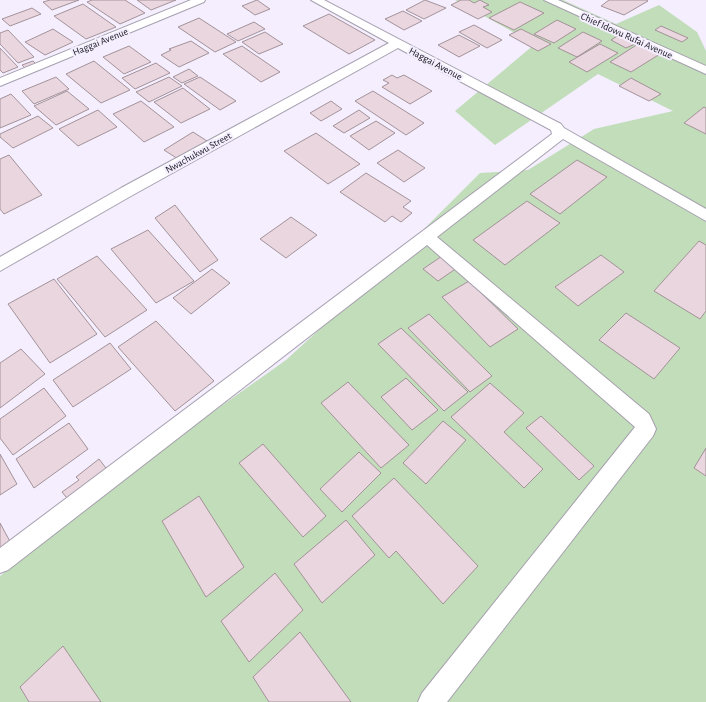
<svg xmlns="http://www.w3.org/2000/svg" width="706" height="702" font-family="'Alegreya Sans',sans-serif">
  <style>
    .green { fill: #c1ddb9 }
    .building { fill: #ead6de; stroke: #a39299 }
    .lines { fill: none; stroke-linecap: round; stroke-linejoin: round }
    .minor-casing { stroke: #a6a0af; stroke-width: 2 }
    .minor { fill: #fff; fill-rule: evenodd }
    .labels { text-anchor: middle; stroke-width: 4; stroke-linejoin: round; paint-order: stroke }
    .far-street-label { font-size: 10px; fill: #151319; stroke: #f4eeff }
  </style>
  <rect width="100%" height="100%" fill="#f4eeff"/>
  <path class="green" d="M455 0H563L616 24 659 5 697 32 706 51V702H0V576L109 486 286 360 367 286 480 173 528 170 594 129 673 111 598 74 495 145 455 111 535 44Z"/>
  <path class="building" d="M50 0H79L52 10 43 2Z
    M92 0H125L145 13 120 24 87 2Z
    M137 0H176L151 10Z
    M257 0 270 9 255 15 242 6Z
    M425 0 446 8 424 19 406 10Z
    M461 0H469L474 3 480 0 489 5 483 7 492 12 478 19 451 5Z
    M609 0H646L648 1 624 15 601 6Z
    M520 2 544 13 514 30 489 18Z
    M83 4 116 27 86 39 54 16Z
    M32 8 41 14 10 26 2 19Z
    M403 11 422 21 404 30 385 19Z
    M329 14 375 40 349 54 303 26Z
    M199 18 236 42 215 52 178 27Z
    M557 20 576 29 554 43 534 34Z
    M254 22 265 29 238 41 227 34Z
    M474 25 502 40 487 48 459 32Z
    M661 26 688 38 682 42 655 30Z
    M53 29 73 42 45 55 25 42Z
    M521 29 551 44 538 51 509 35Z
    M8 30 34 57 18 63 0 44V33Z
    M265 32 283 44 259 54 242 42Z
    M583 32 602 41 577 57 558 48Z
    M459 35 480 46 459 57 438 45Z
    M619 35 635 44 626 48 611 40Z
    M191 41 209 53 179 67 161 55 171 50 169 49Z
    M600 44 618 53 587 72 569 62Z
    M638 44 660 54 631 72 610 62Z
    M129 46 151 62 124 74 103 57Z
    M242 46 280 72 261 82 223 54Z
    M0 48 18 67 3 73 0 70Z
    M33 61 37 65 26 69 22 65Z
    M94 61 130 90 101 103 66 74Z
    M156 63 170 73 135 89 122 78Z
    M189 69 198 76 182 83 173 77Z
    M392 75 397 78 404 75 432 91 410 104 382 87 389 83 383 80Z
    M56 77 69 89 34 104 22 91Z
    M169 77 182 86 149 102 136 92Z
    M200 77 236 101 220 110 184 84Z
    M631 78 661 94 649 101 619 86Z
    M183 88 210 109 181 123 154 102Z
    M67 91 89 109 56 125 34 106Z
    M373 91 424 123 406 135 355 101Z
    M11 94 31 115 0 128V99Z
    M141 101 174 127 144 142 113 114Z
    M331 101 342 109 321 121 310 113Z
    M704 107 706 108V134L684 123Z
    M98 110 117 127 78 146 59 129Z
    M359 110 370 118 344 133 333 126Z
    M38 116 53 128 13 148 0 137V134Z
    M376 121 395 133 369 150 350 136Z
    M193 132 207 141 178 159 164 150Z
    M316 133 360 164 328 184 284 151Z
    M398 150 425 168 404 182 377 163Z
    M9 155 42 195 4 214 0 209V159Z
    M577 160 607 177 560 214 530 194Z
    M366 173 411 201 403 207 412 213 401 222 392 216 385 222 340 192Z
    M527 201 560 223 505 265 473 240Z
    M175 205 218 260 200 272 155 218Z
    M291 217 317 235 286 258 260 239Z
    M148 230 194 281 156 303 111 249Z
    M699 241 706 245V311L700 319 654 291Z
    M601 255 624 272 578 306 555 287Z
    M97 256 147 310 105 337 57 279Z
    M442 256 457 268 438 281 423 269Z
    M212 269 230 283 191 314 173 298Z
    M54 279 97 334 50 363 8 304Z
    M469 281 518 329 490 347 442 297Z
    M626 313 680 348 654 379 599 340Z
    M429 314 492 376 470 392 408 328Z
    M156 321 214 381 175 411 118 347Z
    M401 328 468 392 444 411 378 344Z
    M110 343 131 369 73 407 53 380Z
    M21 349 45 374 0 408V363Z
    M406 378 438 410 412 430 381 397Z
    M348 382 409 445 381 468 321 403Z
    M490 383 524 413 504 432 543 469 524 488 451 417Z
    M44 388 66 416 13 455 0 438V419Z
    M541 416 594 466 579 480 526 428Z
    M443 421 466 440 426 484 403 463Z
    M69 423 88 449 34 488 16 459Z
    M263 444 326 516 303 537 239 463Z
    M706 448V476L694 468Z
    M359 452 381 473 342 512 320 489Z
    M0 454 17 484 0 495Z
    M99 459 109 472 71 503 62 492 79 480 76 477Z
    M394 478 478 566 443 604 396 551 389 558 352 516Z
    M199 496 244 567 206 597 162 521Z
    M346 520 375 555 322 603 294 564Z
    M0 523 13 547 0 556Z
    M275 573 303 610 249 662 221 621Z
    M300 632 351 702H269L253 677Z
    M63 646 101 702H29L20 687Z"/>
  <g class="lines">
    <defs>
      <path id="minor" d="M191 0H205L204 2 0 86V78Z
        M311 0H324L561 124 564 128 706 209V221L563 139 437 237 649 414 656 429 653 436 447 702H418L422 693 635 427 427 245 8 570 0 573V548L552 134 551 130 398 48 131 196 0 271V257L121 188 389 43Z
        M544 0H558L706 66V74Z"/>
    </defs>
    <use href="#minor" class="minor-casing"/>
    <use href="#minor" class="minor"/>
  </g>
  <g class="labels">
    <g class="far-street-label">
      <text transform="translate(627 35) rotate(24)" y="4">Chief Idowu Rufai Avenue</text>
      <text transform="translate(100 41) rotate(-22)" y="4">Haggai Avenue</text>
      <text transform="translate(436 63) rotate(28)" y="4">Haggai Avenue</text>
      <text transform="translate(198 152) rotate(-29)" y="4">Nwachukwu Street</text>
    </g>
  </g>
</svg>
